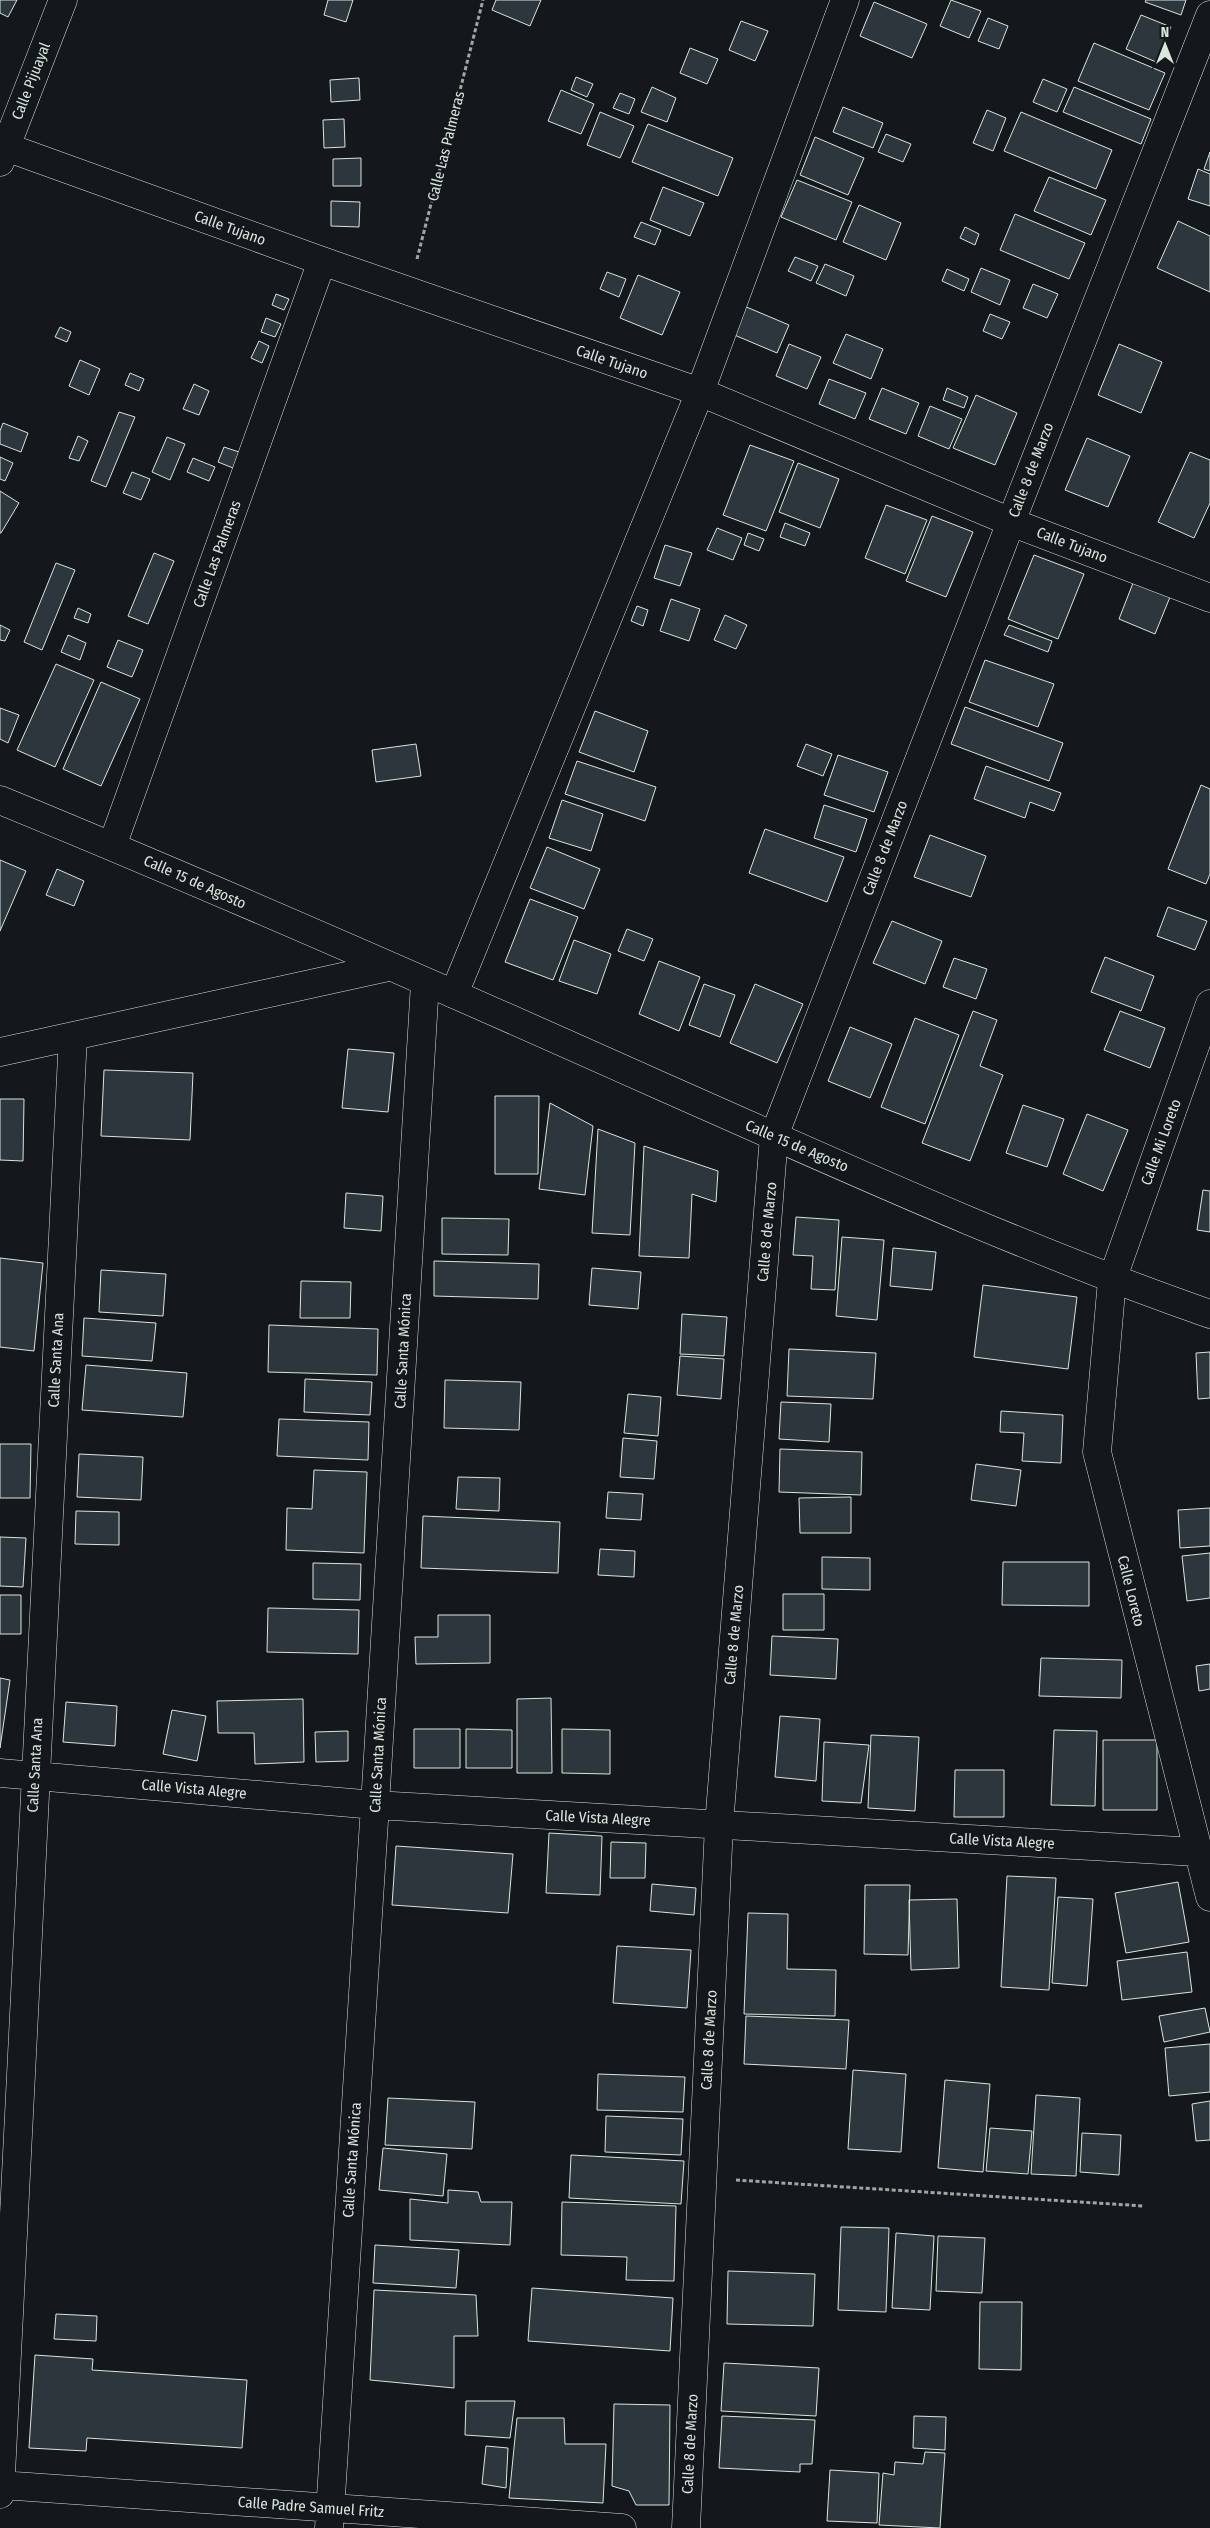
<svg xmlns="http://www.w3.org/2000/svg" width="1210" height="2528" font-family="'Fira Sans Condensed',sans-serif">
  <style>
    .building { fill: #2c363c; stroke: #d8e6dc }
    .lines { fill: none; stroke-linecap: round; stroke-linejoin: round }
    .minor-casing { stroke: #d8e6dc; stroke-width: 29 }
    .tertiary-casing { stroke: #d8e6dc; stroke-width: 29 }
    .path { stroke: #9da8a2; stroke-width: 3; stroke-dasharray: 4 2.5; stroke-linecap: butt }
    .minor { stroke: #14181c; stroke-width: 28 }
    .tertiary { stroke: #14181c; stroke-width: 28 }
    .labels { text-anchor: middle; stroke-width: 4; stroke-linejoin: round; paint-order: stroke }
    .street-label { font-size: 15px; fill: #d8e6dc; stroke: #14181c }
  </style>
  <rect width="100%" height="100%" fill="#14181c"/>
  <path class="building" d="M0 0H17L8 17 0 13Z
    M328 0H353L346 22 324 15Z
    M496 0H541L530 26 492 10Z
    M951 0 981 11 969 38 940 26Z
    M1146 0H1186L1181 15 1145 2Z
    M874 2 927 24 912 58 860 36Z
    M1141 15 1171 27 1156 62 1126 49Z
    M988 18 1008 26 999 49 978 41Z
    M741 21 768 31 755 61 729 50Z
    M1094 43 1165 73 1149 110 1078 81Z
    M690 48 718 59 707 84 680 73Z
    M576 77 593 84 587 97 571 90Z
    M359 78 360 100 331 102 330 80Z
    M1043 79 1067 89 1057 112 1033 102Z
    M652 87 676 98 667 122 641 112Z
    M1074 87 1151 119 1141 144 1063 112Z
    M561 90 594 104 581 134 548 121Z
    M620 93 635 99 629 114 613 108Z
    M843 107 883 123 873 148 833 132Z
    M987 110 1006 118 993 151 973 143Z
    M600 112 634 126 620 158 587 145Z
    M1021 112 1112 150 1096 189 1004 151Z
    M344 119 345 147 324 148 323 120Z
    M648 124 733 158 718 196 632 162Z
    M886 134 911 144 903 162 878 152Z
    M815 137 864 158 848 195 800 175Z
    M1210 152V171L1204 169Z
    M361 158V186H333V159Z
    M1198 169 1210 174V206L1188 199Z
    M1049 177 1106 200 1091 235 1034 211Z
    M797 180 852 202 836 240 781 217Z
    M663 187 704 203 690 236 650 220Z
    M331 201 360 202 359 227 331 226Z
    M859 205 901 223 886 260 843 242Z
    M1015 214 1085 243 1069 279 1000 250Z
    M1178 221 1210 236V292L1157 268Z
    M641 222 661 230 655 245 634 237Z
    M965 227 979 234 975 245 960 238Z
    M795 257 818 266 811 281 788 271Z
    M825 264 854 276 846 296 816 283Z
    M981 268 1010 280 1000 305 971 292Z
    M947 269 969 279 964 291 942 281Z
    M607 272 626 279 619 297 600 289Z
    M638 275 680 292 662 335 620 318Z
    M1033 284 1058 294 1047 318 1023 308Z
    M276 294 289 299 284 310 272 305Z
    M744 306 789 325 777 353 732 334Z
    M990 314 1010 322 1002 339 983 331Z
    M266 318 281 324 275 337 261 332Z
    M60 327 71 332 67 342 55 337Z
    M846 334 883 349 871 379 833 363Z
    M259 341 269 346 262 363 251 358Z
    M789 344 821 357 807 389 776 376Z
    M1119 344 1162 362 1141 413 1098 395Z
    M80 360 100 369 89 395 69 386Z
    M130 373 144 379 139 391 125 385Z
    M829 379 866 393 855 419 819 404Z
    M194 384 209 391 199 415 183 409Z
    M882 388 919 403 906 434 869 419Z
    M947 388 968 397 964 408 943 400Z
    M976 395 1017 413 995 465 953 448Z
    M930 406 962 419 949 449 918 436Z
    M119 412 135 417 106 487 91 481Z
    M3 423 28 433 21 452 0 444V431Z
    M78 436 88 441 79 461 69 458Z
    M167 437 185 444 170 480 152 472Z
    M1087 438 1130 456 1108 507 1065 490Z
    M750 445 794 461 766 531 723 515Z
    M224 447 239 452 233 468 218 462Z
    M1190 452 1210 460V503L1194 538 1158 522Z
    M0 457 13 463 5 481 0 479Z
    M193 458 215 467 209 481 187 472Z
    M798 463 839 479 820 528 779 512Z
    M132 472 150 479 141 500 123 493Z
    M0 491 19 503 1 533H0Z
    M886 505 927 520 905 574 865 558Z
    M932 516 973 532 946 597 906 581Z
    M785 523 810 533 805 546 780 537Z
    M717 528 742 538 733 560 707 550Z
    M748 533 764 539 759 551 744 545Z
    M665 545 692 553 680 586 654 578Z
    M154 553 174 561 148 624 128 616Z
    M1034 555 1084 574 1058 639 1008 619Z
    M56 563 75 570 42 650 24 642Z
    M1133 583 1170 597 1155 634 1119 619Z
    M671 599 700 609 689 641 660 631Z
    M637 606 648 610 643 626 631 621Z
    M78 608 91 614 88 623 74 618Z
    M725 615 747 625 736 649 714 640Z
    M0 625 10 630 5 641 0 640Z
    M1009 625 1052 641 1048 652 1004 635Z
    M68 635 86 643 80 660 61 652Z
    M118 640 143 650 132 677 107 667Z
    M985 660 1054 684 1038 727 969 702Z
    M56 664 94 680 55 767 17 750Z
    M101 682 140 699 101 786 63 769Z
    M965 707 1063 743 1049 781 951 744Z
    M0 708 19 715 8 743 0 739Z
    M595 711 648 731 634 772 579 752Z
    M416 744 421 776 376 782 372 750Z
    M806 744 832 754 823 776 797 766Z
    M838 755 888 772 874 812 824 795Z
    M577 761 656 787 645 821 565 794Z
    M986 766 1061 793 1054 811 1030 802 1025 818 974 799Z
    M1201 785 1210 789V874L1206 884 1168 869Z
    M562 800 603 814 591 851 549 838Z
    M824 805 867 819 856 852 814 838Z
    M765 829 844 857 827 902 749 873Z
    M930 835 986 856 971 897 914 877Z
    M547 847 600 869 584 909 530 888Z
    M0 860 26 871 0 931Z
    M57 869 84 881 74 906 46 895Z
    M530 899 578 917 553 980 505 962Z
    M1168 907 1207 921 1195 950 1157 936Z
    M892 921 942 941 925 984 873 963Z
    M627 929 653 939 644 961 618 951Z
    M574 940 611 954 597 994 559 981Z
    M1105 957 1154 976 1141 1011 1091 992Z
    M954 958 987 969 976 999 943 987Z
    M659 961 700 977 679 1031 639 1014Z
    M704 984 735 995 720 1037 689 1025Z
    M755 984 803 1004 777 1063 730 1043Z
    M973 1011 997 1020 980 1066 1003 1075 970 1161 922 1143Z
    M1120 1011 1165 1028 1150 1068 1104 1050Z
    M915 1018 959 1035 925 1124 881 1107Z
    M850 1027 892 1044 870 1098 828 1081Z
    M348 1049 394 1053 388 1112 342 1108Z
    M104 1070 193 1073 190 1140 101 1136Z
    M495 1096H539L538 1174H495Z
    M0 1099H24L23 1161 0 1160Z
    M550 1103 593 1126 585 1195 539 1189Z
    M1023 1105 1064 1119 1047 1167 1006 1153Z
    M1087 1114 1128 1130 1103 1191 1063 1174Z
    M598 1129 635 1143 630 1235 592 1233Z
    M644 1146 718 1171 716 1202 692 1194 689 1258 639 1256Z
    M1203 1190 1210 1191V1232L1197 1230Z
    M346 1193 383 1196 381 1231 344 1228Z
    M796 1217 839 1220 835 1290 811 1289 813 1256 793 1255Z
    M442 1218 509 1219 508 1255 442 1254Z
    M842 1237 884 1240 877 1320 836 1316Z
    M893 1248 936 1252 932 1290 890 1286Z
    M0 1258 43 1263 34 1351 0 1347Z
    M434 1261 539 1264 538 1299 434 1296Z
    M592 1268 641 1272 638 1309 589 1305Z
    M101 1270 166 1274 163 1316 99 1312Z
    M301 1281 351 1282 350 1318H300Z
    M983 1285 1077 1297 1068 1369 974 1357Z
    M682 1314 727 1317 724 1356 680 1354Z
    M84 1318 156 1323 152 1361 82 1356Z
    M269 1325 378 1329 377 1375 268 1372Z
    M789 1349 876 1353 873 1399 787 1396Z
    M1210 1352V1398L1198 1399 1196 1353Z
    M680 1356 724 1359 721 1399 677 1395Z
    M86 1365 187 1373 183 1417 82 1410Z
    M305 1379 372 1382 370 1415 304 1412Z
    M445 1380 521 1382 519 1430 444 1428Z
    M628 1394 661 1397 658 1436 624 1433Z
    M781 1402 831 1404 829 1442 779 1439Z
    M1001 1411 1063 1415 1061 1463 1022 1461 1024 1433 1000 1432Z
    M279 1419 369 1422 368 1460 277 1456Z
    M623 1438 657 1441 654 1479 620 1477Z
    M0 1444H31L30 1498H0Z
    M780 1449 862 1452 861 1495 779 1492Z
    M79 1454 143 1457 141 1500 77 1497Z
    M976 1464 1021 1470 1016 1506 971 1500Z
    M314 1470 367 1472 364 1553 286 1550 287 1508 312 1509Z
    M458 1477 500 1478 499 1511 456 1509Z
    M608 1492 643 1494 641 1520 606 1518Z
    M851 1497V1533H800L799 1498Z
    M1210 1508V1546L1180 1548 1178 1510Z
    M76 1511 119 1512V1545L75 1544Z
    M423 1516 560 1522 558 1573 421 1568Z
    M0 1537 26 1538 23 1587 0 1586Z
    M600 1549 635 1551 634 1577 598 1575Z
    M1210 1553V1598L1187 1601 1182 1556Z
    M822 1557 870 1558V1590L822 1589Z
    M1003 1562H1089V1606L1002 1605Z
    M313 1563 361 1564 360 1600 313 1599Z
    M783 1594H824V1630H783Z
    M0 1595H21V1634H0Z
    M268 1608 359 1610 358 1654 267 1652Z
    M438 1615H490V1663L416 1664 415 1637H438Z
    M772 1636 838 1639 836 1679 770 1675Z
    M1041 1658 1122 1660 1121 1698 1039 1696Z
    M1210 1664V1689L1199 1691 1196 1666Z
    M0 1678 10 1680 0 1748Z
    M551 1698 552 1773H517V1699Z
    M303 1699 304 1762 255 1764 254 1733H218L217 1701Z
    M66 1702 117 1706 115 1746 63 1742Z
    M172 1710 206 1716 197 1761 163 1754Z
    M780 1716 820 1719 816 1781 775 1777Z
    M414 1729H460V1768H414Z
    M466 1729 512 1730V1768H466Z
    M562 1729 610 1730V1774L562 1773Z
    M1054 1730 1097 1731 1095 1806 1051 1805Z
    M348 1731V1761L316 1762 315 1732Z
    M871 1735 919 1737 915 1811 868 1808Z
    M1103 1740H1157V1810H1103Z
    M824 1742 869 1745 861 1803 822 1801Z
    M955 1770H1004V1817H954Z
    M549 1833 602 1836 600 1895 546 1893Z
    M611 1842 646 1843 645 1878H610Z
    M396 1846 513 1854 508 1913 392 1905Z
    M1007 1876 1056 1878 1049 1990 1001 1987Z
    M1178 1882 1189 1942 1126 1953 1115 1893Z
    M652 1884 696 1888 694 1915 650 1911Z
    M865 1885H910L908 1955 864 1954Z
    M1058 1897 1093 1899 1087 1986 1052 1983Z
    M957 1899 959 1968 911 1970 909 1900Z
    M748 1913 788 1914 787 1969 836 1970 835 2016 744 2014Z
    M617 1946 691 1950 687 2008 613 2003Z
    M1187 1952 1192 1992 1122 2000 1117 1961Z
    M1205 2008 1210 2032 1164 2042 1159 2016Z
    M746 2016 849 2020 846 2069 744 2064Z
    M1210 2044V2092L1169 2096 1165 2048Z
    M853 2070 906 2074 901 2152 848 2149Z
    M598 2074 685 2077 683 2112 597 2110Z
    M945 2080 990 2084 983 2172 938 2168Z
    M1036 2095 1080 2098 1076 2176 1031 2174Z
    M388 2098 475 2102 472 2149 385 2145Z
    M1210 2101V2140L1196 2141 1192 2104Z
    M606 2116 683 2119 681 2155 605 2152Z
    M990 2128 1032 2131 1028 2174 986 2171Z
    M1082 2133 1121 2135 1119 2175 1080 2172Z
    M383 2148 447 2154 443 2196 379 2190Z
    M571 2155 684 2161 681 2204 569 2198Z
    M448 2190 478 2192 481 2202H512L510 2245 410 2240V2199L448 2203Z
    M562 2202 676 2206 674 2281 626 2280 627 2257 561 2255Z
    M841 2227 889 2228 886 2312 838 2310Z
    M896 2233 934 2236 930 2310 892 2308Z
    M938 2236 985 2238 982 2293 936 2291Z
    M375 2245 459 2250 456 2288 373 2283Z
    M728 2271 815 2274 813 2326 727 2324Z
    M532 2288 673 2298 670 2351 528 2341Z
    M374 2290 476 2295 478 2336H454V2388L370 2380Z
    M980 2302H1022L1021 2370 979 2369Z
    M56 2314 97 2316 96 2341 54 2339Z
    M35 2355 93 2359 92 2370 247 2380 242 2448 87 2438 86 2451 29 2448Z
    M724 2363 819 2368 816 2416 721 2411Z
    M466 2401H515L510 2438 465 2435Z
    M614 2404 670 2405 669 2505H636L629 2491 612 2486Z
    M722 2416 815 2420 812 2464H800V2472L719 2468Z
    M914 2416 946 2417 945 2450 913 2448Z
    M517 2418H564L565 2444H606L603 2503 509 2498Z
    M486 2446 508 2448 506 2488 482 2484Z
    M925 2452 945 2453 940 2528 879 2525 883 2473 894 2475 895 2462 923 2464Z
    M830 2470 879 2473 877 2523 827 2521Z"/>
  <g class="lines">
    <defs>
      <path id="minor" d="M6 147 322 261 700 392 1011 522 1210 598
        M0 162 63 0
        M112 846 322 261
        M454 994 700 392 845 0
        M1210 1004 1112 1280 1097 1452 1210 1897
        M0 1052 388 967
        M0 1773 375 1805 1197 1852
        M0 2485 622 2528
        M0 2494 73 1036
        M329 2528 375 1805 425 983
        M686 2528 719 1825 774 1136 1011 522 1210 15"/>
      <path id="tertiary" d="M0 800C222 891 442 988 661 1086 842 1166 1023 1249 1210 1314"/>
    </defs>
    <use href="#minor" class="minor-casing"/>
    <use href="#tertiary" class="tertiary-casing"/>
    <path class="path" d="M417 259 483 0
      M736 2180 1143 2206"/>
    <use href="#minor" class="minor"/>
    <use href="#tertiary" class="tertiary"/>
  </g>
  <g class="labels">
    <g class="street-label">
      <text transform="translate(31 81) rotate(-69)" y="5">Calle Pijuayal</text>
      <text transform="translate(446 146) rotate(-76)" y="5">Calle Las Palmeras</text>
      <text transform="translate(230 228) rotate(20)" y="5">Calle Tujano</text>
      <text transform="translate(612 362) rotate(19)" y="5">Calle Tujano</text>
      <text transform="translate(1031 470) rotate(-69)" y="5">Calle 8 de Marzo</text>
      <text transform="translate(1072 545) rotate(21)" y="5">Calle Tujano</text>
      <text transform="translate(217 554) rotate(-70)" y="5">Calle Las Palmeras</text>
      <text transform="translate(885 848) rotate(-69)" y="5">Calle 8 de Marzo</text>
      <text transform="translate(195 882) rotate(24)" y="5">Calle 15 de Agosto</text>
      <text transform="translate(1161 1142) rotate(-70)" y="5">Calle Mi Loreto</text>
      <text transform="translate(797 1146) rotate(23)" y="5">Calle 15 de Agosto</text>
      <text transform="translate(767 1232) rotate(-85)" y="5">Calle 8 de Marzo</text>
      <text transform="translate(403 1351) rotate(-87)" y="5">Calle Santa Mónica</text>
      <text transform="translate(56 1360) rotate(-87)" y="5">Calle Santa Ana</text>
      <text transform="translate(1131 1591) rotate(76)" y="5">Calle Loreto</text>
      <text transform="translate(734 1635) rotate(-85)" y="5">Calle 8 de Marzo</text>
      <text transform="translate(378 1755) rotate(-87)" y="5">Calle Santa Mónica</text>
      <text transform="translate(35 1765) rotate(-87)" y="5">Calle Santa Ana</text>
      <text transform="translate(194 1789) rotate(5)" y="5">Calle Vista Alegre</text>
      <text transform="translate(598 1818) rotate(3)" y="5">Calle Vista Alegre</text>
      <text transform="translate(1002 1841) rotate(3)" y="5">Calle Vista Alegre</text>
      <text transform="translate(709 2040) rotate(-87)" y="5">Calle 8 de Marzo</text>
      <text transform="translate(352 2160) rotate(-86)" y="5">Calle Santa Mónica</text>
      <text transform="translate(690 2444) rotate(-87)" y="5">Calle 8 de Marzo</text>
      <text transform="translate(311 2507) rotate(4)" y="5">Calle Padre Samuel Fritz</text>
    </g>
  </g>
  <g transform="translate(1165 45)" stroke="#14181c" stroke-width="4" paint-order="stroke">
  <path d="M0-4L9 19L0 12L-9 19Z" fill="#d8e6dc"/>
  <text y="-8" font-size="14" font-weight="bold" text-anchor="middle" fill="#d8e6dc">N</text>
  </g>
</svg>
